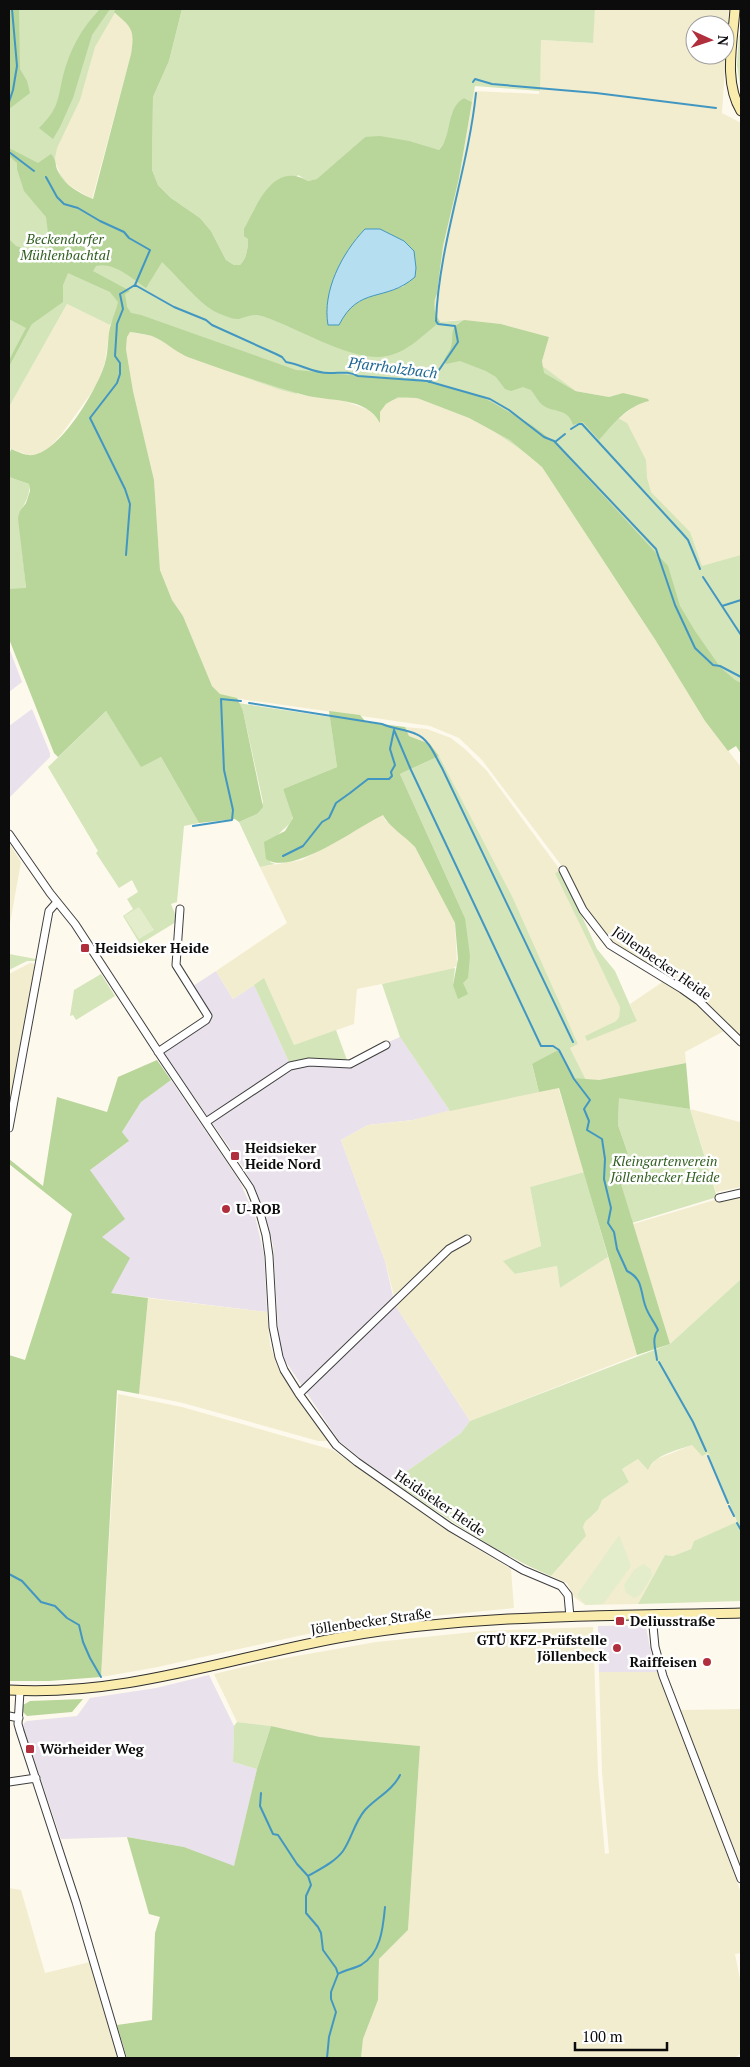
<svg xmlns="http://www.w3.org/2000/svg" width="750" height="2067" font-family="'PT Serif',serif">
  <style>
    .industrial { fill: #e9e1eb }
    .farmland { fill: #f2edcf; fill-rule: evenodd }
    .green { fill: #d3e5b9 }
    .forest { fill: #b8d59a; fill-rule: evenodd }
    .pitch { fill: #e3edcb }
    .water { fill: #b6def1; stroke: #4297c2 }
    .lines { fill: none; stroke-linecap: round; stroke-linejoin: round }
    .stream { stroke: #4297c2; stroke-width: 2 }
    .street-casing { stroke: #3f3f3f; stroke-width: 9 }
    .secondary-casing { stroke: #2e2e2e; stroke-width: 11 }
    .street { stroke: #fff; stroke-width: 7 }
    .secondary { stroke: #f9ecad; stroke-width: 9 }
    .poi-dot { fill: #b12f3d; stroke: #fff; stroke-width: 2 }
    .labels { text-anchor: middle; stroke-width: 5; stroke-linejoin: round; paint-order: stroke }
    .park-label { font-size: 14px; font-style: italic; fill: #325f22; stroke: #fff }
    .poi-label { font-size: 14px; font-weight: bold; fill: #0c0c0c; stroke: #fff; text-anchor: start }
    .street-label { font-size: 14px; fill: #0c0c0c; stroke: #fff }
    .water-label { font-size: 15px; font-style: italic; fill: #206894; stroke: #fff }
  </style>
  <rect width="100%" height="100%" fill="#fef9ed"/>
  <path class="industrial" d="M9 648 22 682 9 692Z
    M32 709 50 753V757L9 798V726Z
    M216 971 233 999 254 985 289 1062 302 1059 347 1060 400 1037 450 1111 413 1120 368 1125 341 1140 385 1261 395 1305 470 1421 461 1433 393 1481 361 1459 339 1441 284 1359 279 1342 273 1244 263 1207 245 1170 163 1052 209 1020 210 1012 193 986Z
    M171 1080 240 1182 255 1216 264 1255 267 1312 111 1293 90 1170 128 1142 122 1132 141 1102Z
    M642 1625 646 1627 651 1653 658 1672H599L598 1626Z
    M209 1675 234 1726 233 1762 257 1769 234 1867 184 1847 127 1837 61 1839 23 1727 24 1723 27 1721 77 1716 90 1698 156 1688Z"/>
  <path class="farmland" d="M595 9H729L722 113 741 123V557L700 571 599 440 617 420 636 405 642 403 623 393 609 397 575 391 544 373 542 361 549 337 501 324 457 320 440 322 436 317 433 300 437 294 443 246 459 178 474 91 539 94 541 40 592 43ZM695 25H725V55H695Z
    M114 12 131 28 134 36 131 54 92 199 65 183 51 154 91 50Z
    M67 304 110 325 105 362 97 385 61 435 47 450 36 455H28L9 448V407Z
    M129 332 153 336 186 356 306 396 339 399 347 402 369 410 380 421V412L386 404 398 397 417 398 469 418 510 440 542 467 656 641 705 721 741 767V1034L740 1036 700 1000 611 942 586 908 564 869 482 760 459 738 430 726 227 697 220 694 212 686 183 616 172 600 160 570 154 480 133 391 126 349 127 337Z
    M405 727 427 729 451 738 465 749 487 771 561 871 620 1007 619 1017 616 1021 585 1036 637 1021 630 1004 664 981 697 1003 726 1030 685 1052 686 1063 599 1080H586L570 1048 578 1044 513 898 439 756 430 744 409 736Z
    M383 814 385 820 406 837 415 847 455 923 457 965 451 970 357 989 354 1024 294 1045 264 979 233 999 216 971 287 923 260 867 302 860Z
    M9 843 21 862 9 929Z
    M30 963 35 964 9 1105V974Z
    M558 1087 584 1172 530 1187 541 1246 504 1261 516 1274 557 1266 560 1288 608 1257 637 1355 470 1421 395 1305 449 1253 450 1245 394 1296 385 1261 341 1140 368 1125 413 1120 462 1107Z
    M690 1109 740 1122 741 1187 716 1192Z
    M741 1196V1279L670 1344 633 1224 718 1199 726 1201Z
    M148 1298 267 1312 270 1345 277 1365 328 1441H318L183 1403 139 1394Z
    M118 1394 182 1407 333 1450 454 1535 511 1569 514 1608 371 1622 303 1635 153 1668 101 1677Z
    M692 1445 708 1453 737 1523 694 1541 691 1549 673 1556 665 1555 638 1604 585 1605 574 1597 567 1583 551 1576 585 1537 583 1527 585 1522 598 1510 602 1500 629 1482 622 1469 638 1459 651 1465 657 1459Z
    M593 1627 598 1773 605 1854 609 1853 602 1772 599 1672H658L715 1819 741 1893V1953L735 1954 741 1984V2053L735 2058H361L363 2039 378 2000 379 1959 408 1930 420 1746 320 1737 271 1726 237 1722 214 1674 268 1661 376 1642 483 1631Z
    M741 1709V1868L680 1710Z
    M9 1888 21 1890 45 1973 90 1962 118 2058H9Z"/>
  <path class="green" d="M9 9H117L95 47 80 100 57 148 55 158 56 168 68 185 194 266 430 320 435 298 436 314 440 322 464 320 457 324 545 368 593 404 627 423 646 460 647 478 651 492 690 532 702 566 741 555V696L546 470C518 444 431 385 393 400L294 386 297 394 281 390 185 356 164 337 112 321 110 325 67 304 9 407V367L32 324 27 328 9 360Z
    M182 9H595L593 43 541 40 540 91 475 86 472 102 464 98 452 113 447 138 439 150 365 137 318 179 308 181 298 175 248 239C248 248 247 258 240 265H234L226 260 211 231 200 218 171 198 158 185 152 170 153 97 169 61Z
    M739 35H741V93L737 65Z
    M9 477 29 484C31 498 21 506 19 518L26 589H9Z
    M238 703 330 717 337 767 283 789 293 817C290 827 281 829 277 837 274 844 272 854 270 862L275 864 260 867 239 822 257 814 263 802 243 711Z
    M106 711 141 766 161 757 199 823 184 826 177 902 171 904 176 916V922L140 944 123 916 133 909 127 899 138 892 132 880 119 888 96 853 98 851 48 767Z
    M439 756 513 898 578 1044 570 1048 586 1080 573 1078 558 1050 532 1065 539 1092 450 1111 400 1037 382 984 455 968 453 985 463 983 465 918 400 774Z
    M561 871 597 949 615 971 637 1021 587 1041 585 1036 616 1021 619 1017 620 1007 555 873Z
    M9 954 36 959V961H27L9 970Z
    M101 974 115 996 76 1020 73 1015 70 1016 74 990Z
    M264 978 294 1045 336 1030 347 1060 302 1059 289 1062 254 985Z
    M619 1097 690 1109 717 1197 632 1223 617 1171V1161L628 1154 618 1125Z
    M584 1172 608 1257 560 1288 557 1266 515 1274 503 1261 541 1246 530 1187Z
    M741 1279V1601L638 1604 665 1555 673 1556 691 1549 694 1541 737 1522 708 1453 702 1456 692 1445C677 1450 654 1455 648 1470L638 1459 622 1469 629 1482 602 1500 598 1510 585 1522 583 1527 586 1536 551 1576C494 1552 443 1516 393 1481L461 1433 470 1421 670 1344Z
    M237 1722 271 1726 257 1769 233 1762 234 1726Z"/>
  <path class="forest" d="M9 9H19L20 69 27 81 30 93 9 109Z
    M100 9H110L92 35 73 98 60 127 53 139 39 128C59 108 57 102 63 76 70 49 81 29 100 9Z
    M116 9H182L169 61 153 97 152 170 158 185 171 198 200 218 211 231 226 260 234 265H240C247 258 248 248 248 239L244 236V229C258 204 273 161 308 181L317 179 365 137 380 136 409 141 439 150C453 135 445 109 464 98L472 102 459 178 443 246 437 294C432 303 434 314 440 322 421 336 405 356 379 357 343 357 298 328 265 317 254 313 249 316 239 319 233 320 220 314 214 311 199 303 175 274 162 262L146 288C131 278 114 262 96 266L93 271 130 291 125 294 127 307 131 313 141 315 296 370 427 382 468 392 490 401 533 426 554 442 668 566 680 606 695 631 720 667 735 680 741 683V754L736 746 728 751 705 721 656 641 542 467 510 440 469 418 417 398 398 397 386 404 380 412V423C366 396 329 402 304 395 266 384 226 371 188 357 175 352 165 341 152 336 145 334 137 333 130 332L127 337 126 349 133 391 154 480 160 570 172 600 183 616 212 686 220 694 237 698 243 711 263 807 257 814 239 822 235 819 199 823 161 757 141 767 106 711 58 757 54 753 9 639V589L26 588 18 518 20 511 26 503 30 491 29 484 9 477V455L11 449C18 452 26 456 33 455 61 451 98 388 105 363 109 350 107 336 111 324 113 317 116 311 118 302L110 292 68 273 63 285V302L32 324 9 367V360L26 328 9 319V239L16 246 47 256 49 255V240L46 217 24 191 17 169V163L9 156V148L38 163 51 154C56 159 55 165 58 172 65 186 79 193 93 199L131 54C135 29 132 28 114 12ZM357 238 404 286C374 296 354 295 339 325L338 269Z
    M464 320 501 324 549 337 542 361 544 373 575 391 609 397 623 393 648 399 649 401C627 406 613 424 599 440L583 422 573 425C568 408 555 413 544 406 538 402 536 396 531 390L523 387 511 391 505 389 496 377 486 371 460 361 446 364 444 361C445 357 448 353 450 350 456 336 446 330 464 320Z
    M329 711 360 715 366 722 405 727 409 736 430 744 439 756 400 774 465 918 470 956 468 978 463 983 468 994 458 999 453 985 458 959 455 923 415 847C406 837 388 826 383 815 357 827 292 877 266 859L264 842 285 831 293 818 283 789 337 767Z
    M558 1050 573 1078 599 1080 686 1063 690 1109 619 1098 618 1125 628 1154 617 1161V1171L670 1344 637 1355 559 1088 539 1092 532 1064Z
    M157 1060 171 1080 141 1102 122 1132 129 1141 90 1170 125 1219 102 1237 130 1258 111 1293 148 1298 139 1394 117 1390 101 1677 49 1681H9V1355L25 1360 72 1214 9 1164V1159L43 1186 57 1097 107 1112 118 1077Z
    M83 1699 72 1712 27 1716 23 1712V1705L30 1701Z
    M271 1726 320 1737 420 1746 408 1930 379 1959 378 2000 363 2039 361 2058H127L117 2025 152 2020 155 1933 160 1917 149 1914 127 1837 184 1847 234 1866 257 1769Z"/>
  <path class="pitch" d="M139 907 154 930 139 939 124 916Z
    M619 1535 630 1563V1568L603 1604 586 1605 577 1595Z
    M643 1564 651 1569 652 1576 640 1595 634 1598 626 1593 624 1585 634 1570Z"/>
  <path class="water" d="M365 229H380L404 241 414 251 416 268 415 277C385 303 359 285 339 325H328C322 291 342 253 365 229Z"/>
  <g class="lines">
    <path class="stream" d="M473 82 475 79 492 84 596 93 716 108
      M9 102 13 90 17 66 12 9
      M9 152 34 171
      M46 177 57 197 64 204 78 208 100 221 124 232 129 238 150 250 135 285 120 294 123 309 117 324 115 356 120 363V374L117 383 90 418 125 489 130 504 126 555
      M135 285 174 307 206 320 212 325 276 354 282 357 286 362C301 364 314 374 331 373 341 373 348 371 358 376L427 381 490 399 509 410 544 437 554 441 656 549 675 605 695 648 713 665 720 666 741 677
      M439 370 458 342 455 326 438 324 436 321C439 244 468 170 476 93
      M429 382 434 376
      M571 429 579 424H582L681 532 688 540 700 569
      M555 442 565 434
      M703 577 741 635
      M722 606 741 600
      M249 703 382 724C393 729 405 729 416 734 429 739 435 756 442 768L573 1042
      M394 730 411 770 541 1046H553L559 1050 574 1079 590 1100 584 1109 589 1121 587 1130 602 1139 605 1159 604 1179 611 1208 608 1223 614 1232 617 1249 627 1271C643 1279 640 1290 645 1305 648 1315 654 1321 658 1330 651 1339 656 1350 657 1360
      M193 826 232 820 233 810 224 770 221 699 241 701
      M283 856 303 846 322 822 329 818 336 803 350 793 368 779H389L392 776 391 772 395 765 390 749 394 730
      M659 1362 693 1422 706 1451
      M708 1456 728 1503
      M729 1506 734 1516
      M737 1523 741 1530
      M9 1574 22 1581 41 1602 55 1606 67 1618 79 1625 83 1642 90 1658 101 1677
      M261 1793 260 1806 273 1834 278 1835 297 1864 308 1876 311 1885 306 1896V1913L318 1927 321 1933 323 1950 336 1968 338 1974 331 1992V1999L336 2012 329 2037 327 2058
      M308 1876C320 1869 335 1862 343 1851 352 1838 354 1823 365 1810 376 1798 393 1790 400 1775
      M338 1974C345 1970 353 1969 361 1965 381 1953 383 1928 385 1907"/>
    <defs>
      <path id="street" d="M9 834 50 893 75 924 161 1056 250 1188 260 1213 266 1235 269 1256 273 1327 279 1357 284 1370 299 1394 336 1445 357 1462 450 1527 523 1570 561 1586 568 1595 570 1617
        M563 870 583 910 610 945 682 989 699 1001 741 1042
        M158 1052 206 1020 208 1016 176 965 180 909
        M206 1122 290 1066 309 1062 350 1064 386 1045
        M9 1128 49 911 57 902
        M719 1198 741 1193
        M299 1394 449 1249 467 1239
        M652 1615 655 1647 663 1676 741 1879
        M20 1691 18 1724 20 1731 76 1902 122 2058
        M9 1716 19 1718
        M9 1782 36 1778"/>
      <path id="secondary" d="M735 9C733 41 723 81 741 111
        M9 1690C123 1697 232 1657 343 1637 474 1614 609 1616 741 1613"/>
    </defs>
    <use href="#street" class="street-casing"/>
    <use href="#secondary" class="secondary-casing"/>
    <use href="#street" class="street"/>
    <use href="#secondary" class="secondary"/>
  </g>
  <g class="poi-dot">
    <rect x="80" y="943" width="10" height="10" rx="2.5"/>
    <rect x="230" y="1151" width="10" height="10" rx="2.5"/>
    <circle cx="226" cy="1209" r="5"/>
    <rect x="615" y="1616" width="10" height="10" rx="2.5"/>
    <circle cx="617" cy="1648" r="5"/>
    <circle cx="707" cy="1662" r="5"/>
    <rect x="25" y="1744" width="10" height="10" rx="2.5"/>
  </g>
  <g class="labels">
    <g class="park-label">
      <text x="65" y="244">Beckendorfer<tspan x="65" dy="16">Mühlenbachtal</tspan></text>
      <text x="665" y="1166">Kleingartenverein<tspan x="665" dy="16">Jöllenbecker Heide</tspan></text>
    </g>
    <g class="poi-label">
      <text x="95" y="953">Heidsieker Heide</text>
      <text x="245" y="1153">Heidsieker<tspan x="245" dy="16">Heide Nord</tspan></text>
      <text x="236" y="1214">U-ROB</text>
      <text x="630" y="1626">Deliusstraße</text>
      <text x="607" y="1645" text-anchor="end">GTÜ KFZ-Prüfstelle<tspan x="607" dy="16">Jöllenbeck</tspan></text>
      <text x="697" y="1667" text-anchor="end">Raiffeisen</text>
      <text x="40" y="1754">Wörheider Weg</text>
    </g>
    <g class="street-label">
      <text transform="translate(662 963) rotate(35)" y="5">Jöllenbecker Heide</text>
      <text transform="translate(440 1503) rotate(34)" y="5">Heidsieker Heide</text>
      <text transform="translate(371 1621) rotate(-8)" y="5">Jöllenbecker Straße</text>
    </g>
    <g class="water-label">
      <text transform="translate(393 368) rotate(7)" y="5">Pfarrholzbach</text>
    </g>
  </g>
  <rect width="750" height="2067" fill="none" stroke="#0c0c0c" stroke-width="20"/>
  <g transform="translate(710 40) rotate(93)"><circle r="24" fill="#ffffff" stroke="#9e9e9e"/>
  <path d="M0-4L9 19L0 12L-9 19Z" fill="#b12f3d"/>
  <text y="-8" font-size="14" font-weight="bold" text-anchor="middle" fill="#0c0c0c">N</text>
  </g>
  <path d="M575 2042v8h92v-8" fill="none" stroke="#0c0c0c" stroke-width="2.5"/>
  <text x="582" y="2042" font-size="15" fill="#0c0c0c" stroke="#ffffff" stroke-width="4" paint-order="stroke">100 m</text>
</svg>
